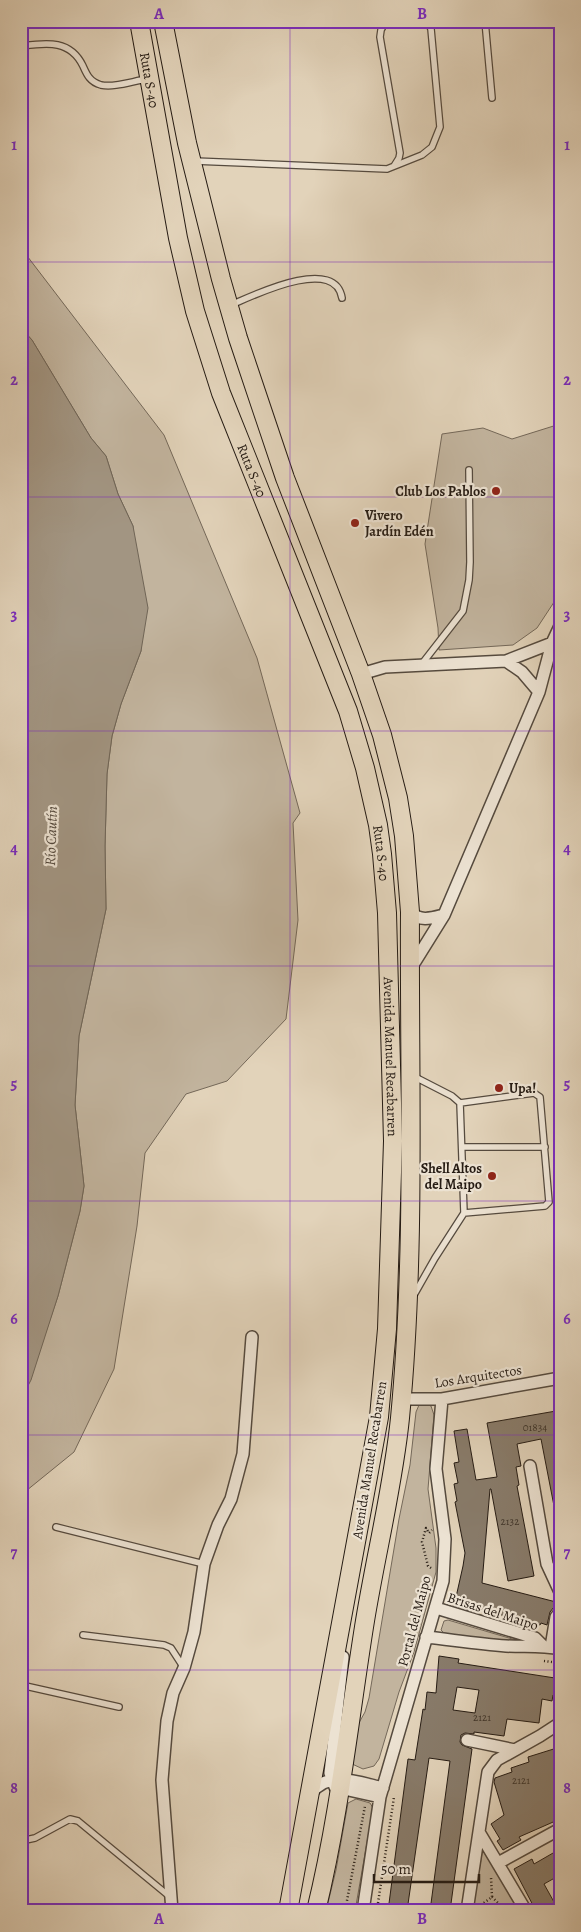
<svg xmlns="http://www.w3.org/2000/svg" width="581" height="1932" font-family="Alegreya,serif">
  <style>
    .green { fill: #c2b49e; stroke: #746859 }
    .water { fill: #a29582; stroke: #706556 }
    .building { fill: #887b6a; stroke: #261c14; fill-rule: evenodd }
    .lines { fill: none; stroke-linecap: round; stroke-linejoin: round }
    .lane-casing { stroke: #554a3e; stroke-width: 8 }
    .street-casing { stroke: #554a3e; stroke-width: 14 }
    .primary-casing { stroke: #261c14; stroke-width: 20 }
    .path { stroke: #261c14; stroke-width: 2.5; stroke-dasharray: 1 2.5; stroke-linecap: butt }
    .lane { stroke: #ece2d2; stroke-width: 5.5 }
    .street { stroke: #ece2d2; stroke-width: 11 }
    .primary { stroke: #e2d3ba; stroke-width: 18 }
    .grid { fill: none; stroke: #7b2cbf; stroke-width: 1; stroke-opacity: 0.55 }
    .poi-dot { fill: #8f2418; stroke: #ece2d2; stroke-width: 2 }
    .labels { text-anchor: middle; stroke-width: 4.5; stroke-linejoin: round; paint-order: stroke }
    .number-label { font-size: 11px; fill: #3e342a }
    .street-label { font-size: 14px; fill: #261c14; stroke: #ece2d2 }
    .poi-label { font-size: 14px; font-weight: bold; fill: #261c14; stroke: #ece2d2; text-anchor: end }
    .water-label { font-size: 15px; font-style: italic; fill: #51463a; stroke: #ece2d2 }
    .neatline { fill: none; stroke: #7b2cbf; stroke-width: 2 }
    .grid-label { font-size: 16px; text-anchor: middle; font-weight: bold; fill: #7b2cbf }
  </style>
  <rect width="100%" height="100%" fill="#e2d3ba"/>
  <filter id="stains"><feTurbulence type="fractalNoise" baseFrequency=".004" numOctaves="4"/><feColorMatrix values="0 0 0 0 .2 0 0 0 0 .09 0 0 0 0 .02 0 0 0 .5 -.17"/></filter>
  <radialGradient id="worn" r=".72"><stop offset=".6" stop-color="#630" stop-opacity="0"/><stop offset="1" stop-color="#630" stop-opacity=".3"/></radialGradient>
  <path class="green" d="M21 248 164 435 257 658 300 813 293 823 298 920 286 1019 227 1081 186 1094 145 1153 137 1226 114 1369 74 1452 21 1495V1399L24 1396 58 1296 80 1211 84 1186 75 1105 79 1036 106 909 105 846 107 774 112 736 121 704 141 651 133 526 118 494 106 456 91 438 32 340 21 328Z
    M560 424V593L537 628 513 645 439 650 438 628 425 544 442 434 483 428 512 439Z
    M423 1403 431 1406 434 1415 428 1489 436 1548V1572L414 1652 399 1692 379 1759 374 1766 363 1769 350 1763 355 1730 365 1712 369 1698 399 1519 410 1465 416 1412 419 1405Z
    M448 1620 519 1641 521 1646 444 1633 441 1630 444 1621Z
    M356 1799 370 1803 373 1808 355 1911H326L336 1870 348 1803Z
    M483 1848 520 1911H472Z"/>
  <path class="water" d="M21 328 32 340 91 438 106 456 118 494 133 526 148 608 141 651 121 704 112 736 107 774 105 846 106 909 79 1036 75 1105 84 1186 80 1211 58 1296 31 1380 21 1399Z"/>
  <path class="building" d="M556 1411 560 1428V1436H558L560 1447V1506H554L541 1439 517 1444 521 1466 516 1467 519 1485 517 1486 534 1576 508 1581 491 1489H490L482 1583 560 1603V1605L554 1607 550 1612 547 1625 541 1623 540 1625 479 1609 478 1613 454 1606 463 1566 465 1553 455 1502 457 1501 454 1484 458 1483 454 1463 459 1462 454 1431 467 1429 476 1480 497 1477 487 1423Z
    M439 1656 459 1659 458 1663 555 1678V1682L560 1683V1696L553 1695 552 1701 542 1699 539 1723 507 1719 504 1736 474 1732V1734L465 1733 461 1735 460 1742 462 1745 472 1749 450 1911H430L450 1761 429 1758 407 1911H388L408 1759 415 1760 423 1709 425 1710 427 1692 436 1693ZM457 1687 479 1690 475 1713 453 1710Z
    M560 1747V1819L519 1837 521 1840 503 1850 497 1841 500 1839 491 1824 504 1815 494 1782 495 1778 512 1772 511 1768 529 1762 528 1757Z
    M560 1849V1875L544 1884 559 1911H536L514 1869 532 1859 534 1864Z"/>
  <g class="lines">
    <defs>
      <path id="lane" d="M386 21 381 30 380 37 400 153 399 158 394 166
        M485 21 492 98
        M21 46C46 43 70 39 83 66 87 75 90 82 101 85 114 88 133 81 147 79
        M194 161 387 169 422 155 432 147 440 127 431 29 427 21
        M231 305C252 296 335 255 342 298
        M421 665 463 611 469 580 470 562 469 470
        M413 1076 452 1096 460 1103 464 1213 435 1258 414 1295
        M460 1103 534 1093 540 1097 549 1202 545 1206 464 1213
        M463 1147H545
        M56 1527 204 1564
        M83 1635 164 1645 171 1648 184 1668
        M21 1685 119 1707
        M21 1841 35 1838 70 1819 78 1821 169 1896"/>
      <path id="street" d="M506 661 522 672 539 692
        M361 674 385 667 506 661 552 643 555 639
        M410 912C420 922 432 918 444 915
        M411 968 444 915 539 692 552 643 560 626
        M401 1399H442L560 1378
        M530 1466 547 1564 560 1592
        M436 1608 535 1638 542 1645
        M426 1637C453 1640 479 1644 506 1646 525 1647 542 1645 560 1649
        M551 1647 556 1617 560 1612
        M343 1657 330 1773 335 1787 380 1797
        M467 1740 515 1750
        M311 1794C327 1769 360 1783 383 1788
        M479 1832 526 1911
        M498 1863 560 1829
        M172 1911 162 1780 167 1721 173 1693 184 1668 194 1632 204 1564 218 1525 231 1499 243 1454 252 1337
        M363 1911 380 1797 443 1581 445 1539 436 1469 442 1399
        M467 1911 488 1772 497 1760 540 1736 560 1723"/>
      <g id="primary">
        <path id="s1" d="M139 21 178 238 195 311 221 393 348 711 365 768 378 825 382 854 387 913 393 1141 387 1329 379 1417 288 1911"/>
        <path d="M163 21 187 143 221 279 238 338 285 478 361 674 382 735 398 798 404 836 410 912C409 1080 416 1250 400 1418 393 1488 375 1557 364 1627 349 1722 339 1817 316 1911"/>
      </g>
    </defs>
    <use href="#lane" class="lane-casing"/>
    <use href="#street" class="street-casing"/>
    <use href="#primary" class="primary-casing"/>
    <path class="path" d="M431 1568 428 1566 422 1542 426 1528 429 1533 432 1530
      M544 1661 560 1663
      M492 1897 506 1911
      M378 1903 394 1797
      M481 1905 492 1897 491 1877
      M345 1911 365 1806"/>
    <use href="#lane" class="lane"/>
    <use href="#street" class="street"/>
    <use href="#primary" class="primary"/>
  </g>
  <path class="grid" d="M290 21V1911M21 262H560M21 497H560M21 731H560M21 966H560M21 1201H560M21 1435H560M21 1670H560"/>
  <g class="poi-dot">
    <circle cx="496" cy="491" r="5"/>
    <circle cx="355" cy="523" r="5"/>
    <circle cx="499" cy="1088" r="5"/>
    <circle cx="492" cy="1176" r="5"/>
  </g>
  <g class="labels">
    <g class="number-label">
      <text x="535" y="1431">01834</text>
      <text x="510" y="1525">2132</text>
      <text x="482" y="1721">2121</text>
      <text x="521" y="1784">2121</text>
    </g>
    <g class="street-label">
      <text dy="5" stroke="none"><textPath href="#s1" startOffset="60">Ruta S-40</textPath></text>
      <text dy="5" stroke="none"><textPath href="#s1" startOffset="465">Ruta S-40</textPath></text>
      <text dy="5" stroke="none"><textPath href="#s1" startOffset="870">Ruta S-40</textPath></text>
      <text dy="5" stroke="none"><textPath href="#s1" startOffset="1074">Avenida Manuel Recabarren</textPath></text>
      <text transform="translate(478 1376) rotate(-9)" y="5">Los Arquitectos</text>
      <text transform="translate(369 1460) rotate(-81)" y="5">Avenida Manuel Recabarren</text>
      <text transform="translate(493 1611) rotate(18)" y="5">Brisas del Maipo</text>
      <text transform="translate(414 1621) rotate(-75)" y="5">Portal del Maipo</text>
    </g>
    <g class="poi-label">
      <text x="486" y="496">Club Los Pablos</text>
      <text x="365" y="520" text-anchor="start">Vivero<tspan x="365" dy="16">Jardín Edén</tspan></text>
      <text x="509" y="1093" text-anchor="start">Upa!</text>
      <text x="482" y="1173">Shell Altos<tspan x="482" dy="16">del Maipo</tspan></text>
    </g>
    <g class="water-label">
      <text transform="translate(51 836) rotate(-88)" y="5">Río Cautín</text>
    </g>
  </g>
  <rect width="581" height="1932" fill="none" stroke="#e2d3ba" stroke-width="55"/>
  <path d="M374 1874v8h105v-8" fill="none" stroke="#261c14" stroke-width="2.5"/>
  <text x="381" y="1874" font-size="15" fill="#261c14" stroke="#ece2d2" stroke-width="4" paint-order="stroke">50 m</text>
  <rect x="28" y="28" width="526" height="1876" class="neatline"/>
  <g class="grid-label">
    <text x="159" y="19">A</text>
    <text x="422" y="19">B</text>
    <text x="14" y="150">1</text>
    <text x="567" y="150">1</text>
    <text x="14" y="385">2</text>
    <text x="567" y="385">2</text>
    <text x="14" y="620">3</text>
    <text x="567" y="620">3</text>
    <text x="14" y="854">4</text>
    <text x="567" y="854">4</text>
    <text x="14" y="1089">5</text>
    <text x="567" y="1089">5</text>
    <text x="14" y="1324">6</text>
    <text x="567" y="1324">6</text>
    <text x="14" y="1558">7</text>
    <text x="567" y="1558">7</text>
    <text x="14" y="1793">8</text>
    <text x="567" y="1793">8</text>
    <text x="159" y="1924">A</text>
    <text x="422" y="1924">B</text>
  </g>
  <rect width="100%" height="100%" filter="url(#stains)"/>
  <rect width="100%" height="100%" fill="url(#worn)"/>
</svg>
